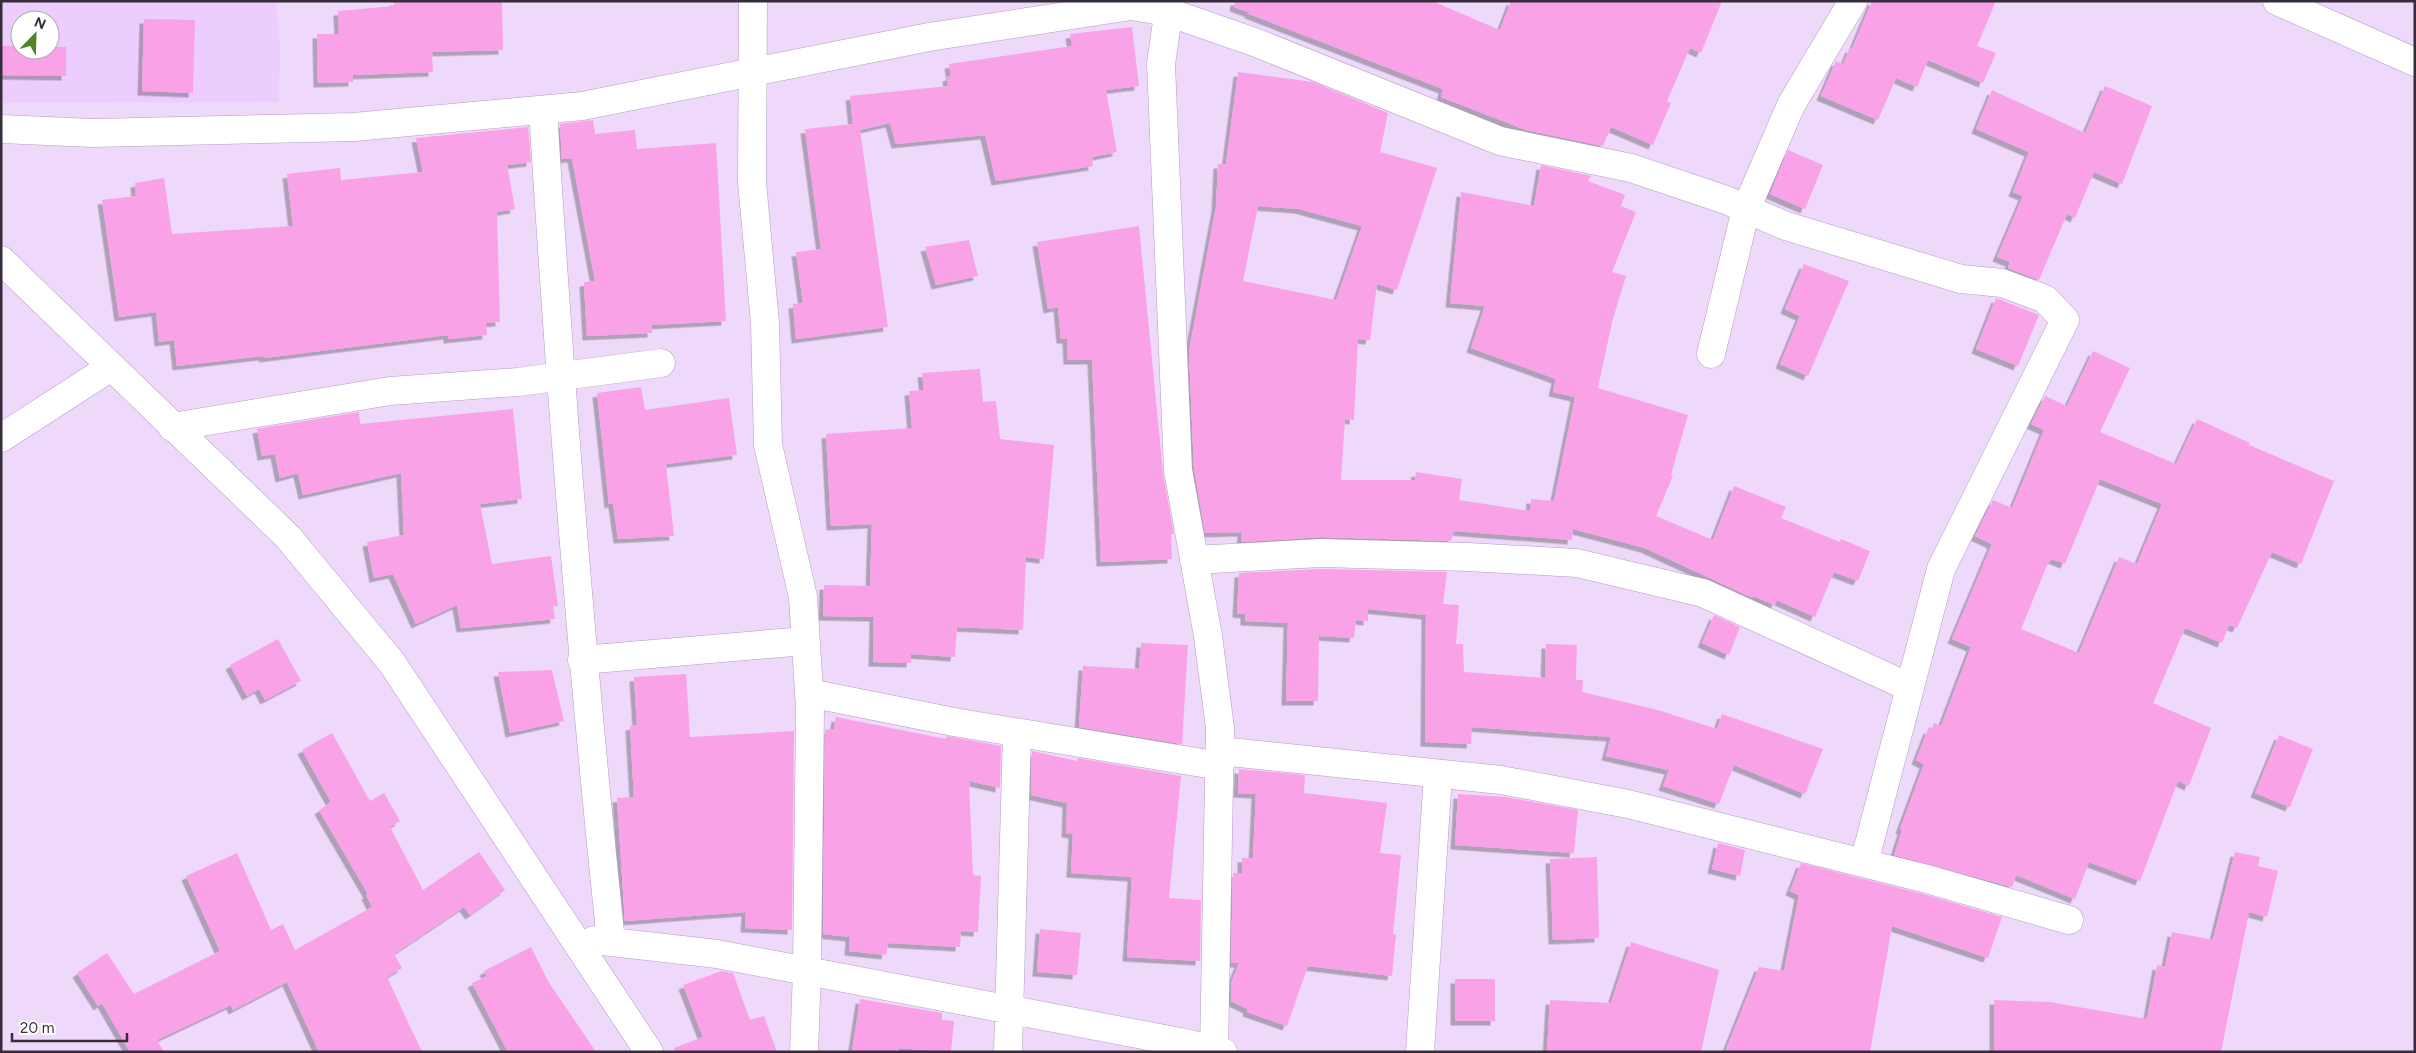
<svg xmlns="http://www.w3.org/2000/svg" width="2416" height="1053" font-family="Figtree,sans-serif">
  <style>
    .built { fill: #edcdfd; fill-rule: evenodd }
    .building { fill: #f9a2e8; fill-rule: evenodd; filter: url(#shadow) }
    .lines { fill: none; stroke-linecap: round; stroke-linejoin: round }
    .minor-casing { stroke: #b69cc3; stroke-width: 29 }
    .major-casing { stroke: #b69cc3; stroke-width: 29 }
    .minor { stroke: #fff; stroke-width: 28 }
    .major { stroke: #fff; stroke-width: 28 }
  </style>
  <defs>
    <filter id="shadow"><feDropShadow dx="-4.5" dy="4.5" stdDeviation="0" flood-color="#0004"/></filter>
  </defs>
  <rect width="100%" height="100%" fill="#eed9fa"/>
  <path class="built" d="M1 1H276L280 43 279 102 1 103ZM20 20H50V50H20Z"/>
  <path class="building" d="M394 1H502L503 50 432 52 433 72 353 75V82L318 83 317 34H339L338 11 394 6Z
    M1235 1H1432L1500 30 1511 1H1722L1701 53 1690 48 1667 101 1671 103 1653 145 1611 127 1603 146 1526 130 1441 97 1443 89 1247 13H1251L1234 7Z
    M1872 1H1996L1977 46 1996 53 1983 83 1928 60 1917 87 1896 78 1878 120 1821 96 1836 61 1843 64 1850 48 1852 49Z
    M144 19 195 20 193 93 142 91Z
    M1132 27 1139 86 1106 90 1117 152 1092 157 1093 166 996 181 985 135 896 144 890 123 860 130 888 327 796 339 793 304 803 303 796 252 821 249 805 129 853 124 850 96 948 86 947 77 951 76 949 64 1072 46 1070 34Z
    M1 46H20V50H50V47H66V76L1 75Z
    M1238 72 1313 82 1388 113 1380 152 1437 168 1397 290 1377 284 1370 340 1358 339 1354 420 1345 419 1341 480H1415L1416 472 1462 479 1459 500 1530 511 1531 499 1554 501 1575 397 1553 392 1556 379 1471 348 1485 306 1450 303 1461 192 1534 206 1541 165 1591 176 1588 181 1625 195 1621 206 1636 212 1612 272 1626 276 1612 322 1598 388 1688 415 1671 475 1673 476 1656 516 1713 540 1734 486 1786 507 1781 518 1840 542 1841 539 1870 551 1858 581 1834 572 1815 617 1777 600 1775 605 1753 596V598L1645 548 1573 529 1572 540 1454 531 1451 541 1321 537 1241 542 1242 532 1205 533 1194 468 1189 351 1216 207 1218 164H1226ZM1258 206 1299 209 1362 226 1336 300 1243 281Z
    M2105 86 2152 106 2122 184 2094 172 2075 218 2067 214 2039 280 2008 268 2010 262 1997 257 2023 196 2013 192 2029 152 1976 129 1992 90 2085 133Z
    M593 120 595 134 635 130 637 149 716 143 726 321 652 325V333L587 336 584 282 595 281 572 158 562 159 560 124Z
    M528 127 531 162 507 165 515 209 497 212 500 322 486 323 487 335 448 339V335L264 358 263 356 177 366 174 340 159 342 156 312 119 317 102 200 136 196 135 183 164 178 172 234 293 226 287 174 340 168 341 180 423 172 416 138Z
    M1788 150 1823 165 1805 209 1770 194Z
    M1139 226 1163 473 1174 534H1171L1172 559 1101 562 1092 360H1068L1067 339H1061L1058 307 1048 309 1037 242Z
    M969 240 978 276 936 285 925 247Z
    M1804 264 1849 281 1808 376 1780 364 1800 316 1785 309Z
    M1996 298 2039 315 2018 366 1976 349Z
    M2093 351 2130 368 2100 432 2176 464 2197 419 2250 443 2249 445 2334 481 2301 564 2272 552 2237 628 2229 625 2222 643 2185 628 2153 703 2211 728 2189 786 2178 781 2140 881 2089 862 2075 899 2016 875 2012 887 1894 855 1902 830 1900 829 1924 764 1916 760 1928 729 1931 730 1934 723 1941 726 1971 647 1952 639 1992 544 1975 536 1993 500 2012 508 2044 430 2031 424 2045 396 2067 406ZM2100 479 2162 504 2137 564 2119 557 2079 653 2021 629 2048 563 2052 559 2065 564Z
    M980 369 983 402 996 401 1000 439 1054 445 1044 559 1026 557 1023 630 957 627 955 657 911 654V663L873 662 874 617 823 616 824 585 870 586 872 524 831 526 826 434 912 428 909 391 924 390 922 373Z
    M641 387 645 410 729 398 737 455 666 464 674 536 618 539 613 503 609 504 597 393Z
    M513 409 522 499 480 504 492 564 551 556 558 606H553L555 619 461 628 457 605 416 624 393 574 374 578 367 542 404 535 401 473 303 495 298 473 280 478 275 454 262 456 257 429 359 412 360 424Z
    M1321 569 1447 572 1443 604 1459 605 1456 644H1463L1464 672 1545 678 1546 644 1577 645 1576 680H1583L1582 692 1658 710 1717 729 1722 714 1823 749 1805 794 1734 765 1719 804 1663 786 1669 770 1606 756 1611 737 1472 727 1471 744 1425 742 1426 615 1368 609V621L1356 620 1354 638 1319 636 1318 701H1286L1288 623 1245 621V614L1237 613 1239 573Z
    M1714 615 1740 627 1729 655 1702 643Z
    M278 639 301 681 265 700 259 689 247 696 230 665Z
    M1141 643 1188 645 1182 744 1079 727 1083 666 1139 669Z
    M552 670 564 721 510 733 498 672Z
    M686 674 690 737 794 731 792 930 745 928 746 912 625 921 617 798 634 797 630 726 637 725 634 677Z
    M836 717 946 739 947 736 1001 746 1000 788 969 781 973 875 981 876 978 932 961 931 960 947 888 943 886 955 849 951 850 937 823 934 825 730 834 729Z
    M332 733 370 801 384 793 400 821 390 827 423 890 479 852 505 890 470 915 464 907 394 954 402 968 387 977 422 1052H319L287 982 233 1010 231 1005 157 1040 164 1052H130L102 1003 98 1006 77 973 107 953 134 994 220 951 186 876 237 853 271 930 283 924 295 950 372 907 366 895 368 894 319 810 331 802 302 750Z
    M2279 735 2313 749 2290 807 2255 793Z
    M1032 751 1077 761 1078 758 1181 776 1169 898 1201 900 1200 961 1127 957 1132 877 1071 873 1073 834 1066 833 1067 803 1031 795Z
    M1239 769 1305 775 1304 793 1387 803 1380 853 1401 855 1393 934H1396L1392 976 1308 966 1287 1026 1247 1012 1248 1009 1231 1001V983L1239 963H1231L1233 873H1242V858H1253L1256 794 1238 793Z
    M1458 794 1506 797 1578 810 1574 853 1455 845Z
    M1718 843 1745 850 1740 876 1712 869Z
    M2235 852 2260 857 2258 866 2278 871 2267 917 2249 912 2221 1052H1994V1000L2050 1002 2147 1019 2157 965 2165 967 2172 932 2213 940Z
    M1597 857 1599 938 1553 940 1550 859Z
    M1801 863 1923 894 2002 917 1988 958 1892 926 1870 1052H1725L1759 967 1784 971 1799 895 1790 891Z
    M1040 929 1081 933 1077 975 1037 972Z
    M1631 942 1719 970 1701 1052H1547L1550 1000 1611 1003Z
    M531 947 548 981 596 1052H508L472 983 487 976 484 971Z
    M722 971 733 973 750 1020 764 1016 777 1052H675L674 1048 703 1037 683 985Z
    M1455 979H1495V1021H1455Z
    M860 999 942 1013V1020L954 1021 951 1052 899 1048V1052H852Z"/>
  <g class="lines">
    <defs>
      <path id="minor" d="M753 1 752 182 765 323 768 445 803 597 810 708 807 971 804 1052
        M1170 1 1161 64 1178 470 1208 636 1220 728 1214 1052
        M2277 1 2415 62
        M543 110C560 388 582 665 611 942
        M1 129 93 133 354 127 582 106 929 37 1131 6 1168 12 1257 43 1500 141 1631 168 1726 200 1786 226 1961 279 2002 283 2045 299 2065 320 1941 569 1864 863
        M1711 354 1746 209 1791 105 1853 1
        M172 427 390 391 518 382 661 363
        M1 438 111 367
        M1194 560 1321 553 1468 557 1577 563 1703 593 1909 687
        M582 660 805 641
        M809 693 954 722 1220 766
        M1220 751 1501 780 1628 804 1927 879 2069 920
        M594 940 717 954 1180 1042 1223 1052
        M1008 1052 1017 733
        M1420 1052 1438 774"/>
      <path id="major" d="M1 260 288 537 392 663 649 1052"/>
    </defs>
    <use href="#minor" class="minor-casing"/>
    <use href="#major" class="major-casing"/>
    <use href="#minor" class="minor"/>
    <use href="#major" class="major"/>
  </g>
  <rect width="2416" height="1053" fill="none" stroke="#372c3c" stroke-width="5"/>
  <g transform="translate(35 35) rotate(23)"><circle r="24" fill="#ffffff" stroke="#afabb1"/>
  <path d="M0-4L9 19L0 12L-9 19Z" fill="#4f8621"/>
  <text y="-8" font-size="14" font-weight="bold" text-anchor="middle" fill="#372c3c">N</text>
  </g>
  <path d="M12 1033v8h115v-8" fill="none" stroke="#372c3c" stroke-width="2.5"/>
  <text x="20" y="1033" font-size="15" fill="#372c3c" stroke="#ffffff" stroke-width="4" paint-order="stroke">20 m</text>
</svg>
